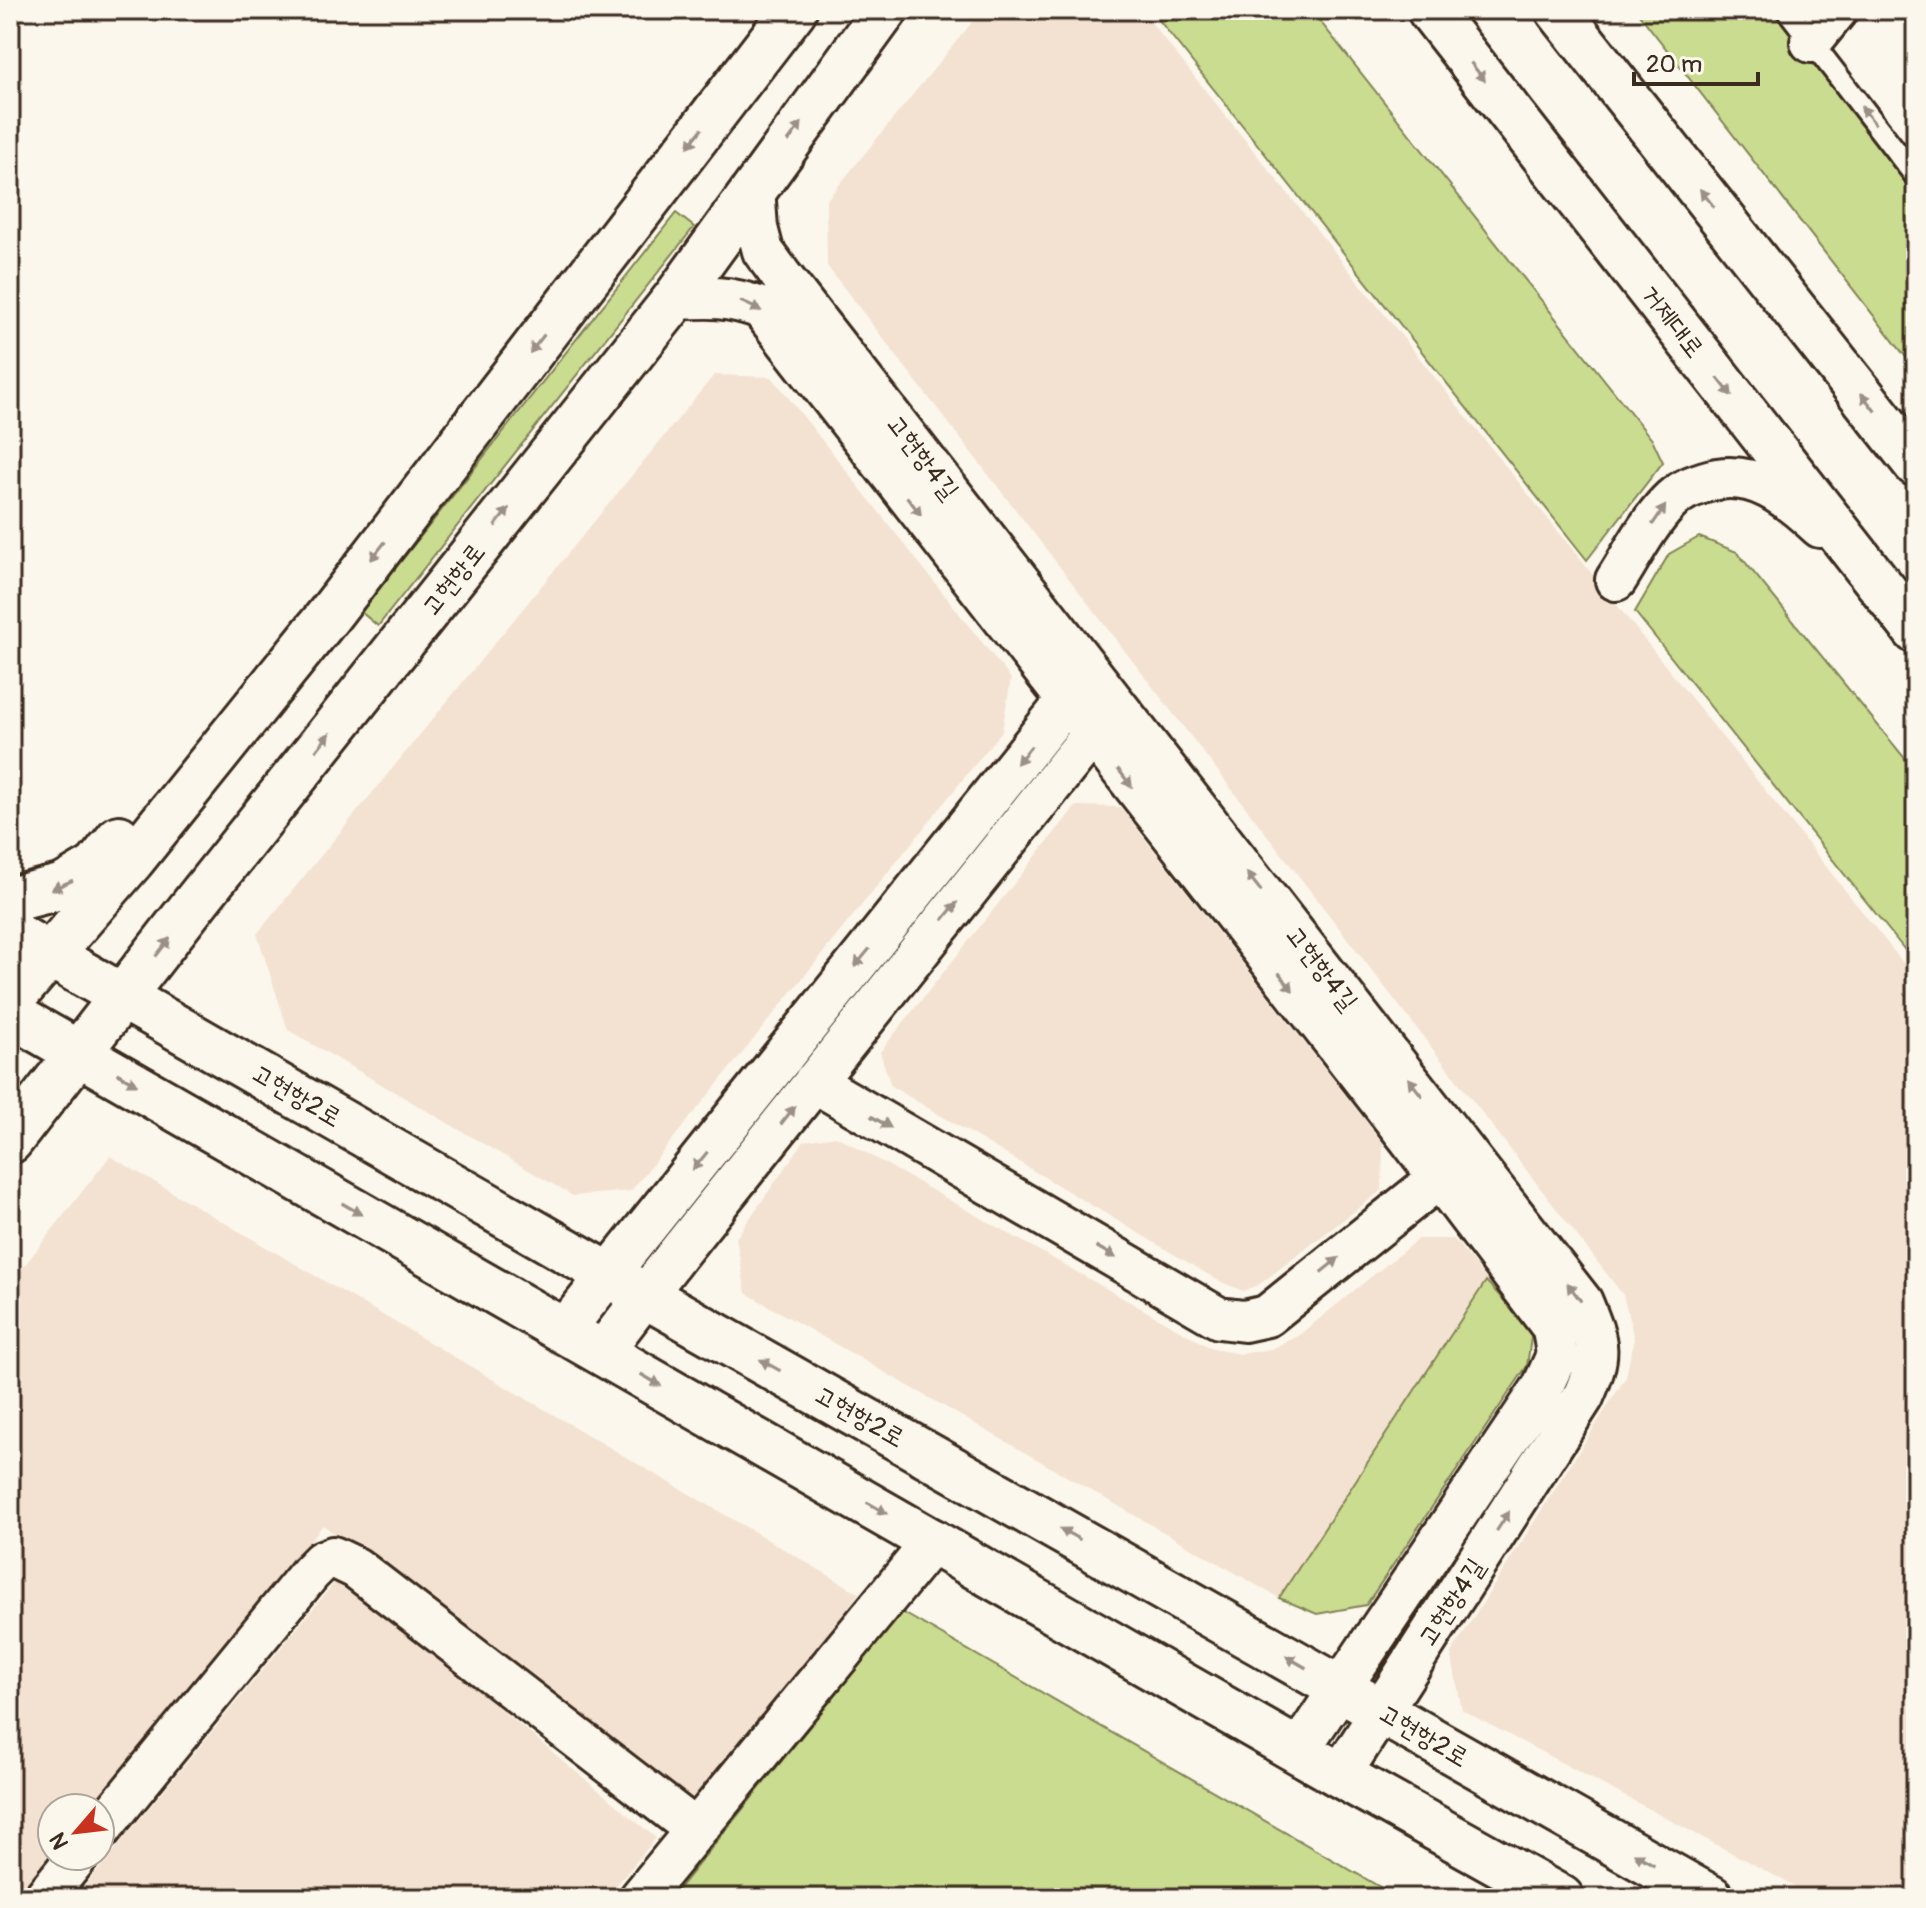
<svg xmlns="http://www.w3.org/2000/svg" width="1926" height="1908" font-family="Pangolin,'Poor Story',sans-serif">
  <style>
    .built { fill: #f3e2d1 }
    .green { fill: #cadc90; stroke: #828357; stroke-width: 2 }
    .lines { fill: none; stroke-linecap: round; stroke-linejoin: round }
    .service-casing { stroke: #3b2a1e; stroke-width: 26 }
    .minor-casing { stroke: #3b2a1e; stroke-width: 46 }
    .tertiary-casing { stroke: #3b2a1e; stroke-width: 50 }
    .secondary-casing { stroke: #3b2a1e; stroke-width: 50 }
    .service { stroke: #fbf7ec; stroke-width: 20 }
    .minor { stroke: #fbf7ec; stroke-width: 40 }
    .tertiary { stroke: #fbf7ec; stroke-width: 44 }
    .secondary { stroke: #fbf7ec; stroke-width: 44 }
    .oneway { fill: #9b9085 }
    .labels { text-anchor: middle; stroke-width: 6; stroke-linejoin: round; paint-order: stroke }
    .street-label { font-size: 26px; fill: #3b2a1e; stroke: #fbf7ec }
  </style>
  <rect width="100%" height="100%" fill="#fbf7ec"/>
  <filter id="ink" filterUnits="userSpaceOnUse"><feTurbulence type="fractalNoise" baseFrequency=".0125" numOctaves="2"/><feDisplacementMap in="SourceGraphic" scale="16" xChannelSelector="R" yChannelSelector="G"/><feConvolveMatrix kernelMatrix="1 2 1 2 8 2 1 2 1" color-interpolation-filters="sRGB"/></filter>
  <g filter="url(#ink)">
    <path class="built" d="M982 10H1141L1916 979V1873L1907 1887 1875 1898H1817L1462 1710 1451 1653 1626 1377 1634 1339 1623 1295 827 266 826 201Z
      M714 375 772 377 1011 679 1002 731 631 1191 573 1196 288 1030 257 934Z
      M1076 806 1120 807 1383 1143 1382 1190 1260 1284 1243 1291 1219 1281 891 1086 880 1052Z
      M836 1136 1213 1349 1241 1354 1271 1349 1298 1336 1418 1239H1454L1487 1280 1279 1598 746 1293 736 1238 804 1141Z
      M110 1156 859 1593 695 1808 323 1525 94 1808H52V1856H55L21 1898H10V1284Z
      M340 1576 656 1838 606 1898H75Z"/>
    <path class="green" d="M1151 10H1311L1653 441 1663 462 1587 560Z
      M1636 10H1787L1916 177V370Z
      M676 213 694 227 378 626 361 612Z
      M1699 537 1737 552 1916 772V964L1635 612 1669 554Z
      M1486 1281 1532 1331 1527 1366 1366 1605 1317 1614 1279 1598Z
      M902 1612 1399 1898H671Z"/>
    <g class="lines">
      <defs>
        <path id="service" d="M1787 10 1916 177"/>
        <path id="minor" d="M1811 42 1837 10
          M754 188 757 228 763 251 782 277 1582 1302C1600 1346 1602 1353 1583 1397L1340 1775
          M675 299C710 297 728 296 761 308L1409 1138 1553 1328 1557 1355 1542 1388 1298 1751
          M1616 580C1632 555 1647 525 1668 503 1679 491 1690 487 1705 482 1752 467 1788 497 1820 527
          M814 1082 1219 1318 1244 1321 1267 1316 1439 1178
          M564 1330 1083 681
          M602 1352 675 1257 1107 716
          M100 1830 310 1573 322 1561 333 1557 356 1568 695 1829
          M44 1898 78 1856
          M640 1898 934 1540"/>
        <path id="tertiary" d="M10 900 64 886 96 867 119 838
          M10 932 609 1275 1711 1898
          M10 1001 132 860 329 615 794 10
          M10 1014 1340 1775 1561 1898
          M10 1141 198 899 675 299 885 10"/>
        <path id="secondary" d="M1430 10 1916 631
          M1558 10 1916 464"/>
      </defs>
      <use href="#service" class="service-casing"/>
      <use href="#minor" class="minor-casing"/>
      <use href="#tertiary" class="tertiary-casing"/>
      <use href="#secondary" class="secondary-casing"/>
      <use href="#service" class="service"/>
      <use href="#minor" class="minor"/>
      <use href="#tertiary" class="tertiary"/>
      <use href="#secondary" class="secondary"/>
    </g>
    <defs><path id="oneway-solid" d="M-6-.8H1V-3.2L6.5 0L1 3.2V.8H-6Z" transform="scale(2)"/></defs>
    <g class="oneway">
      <use href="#oneway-solid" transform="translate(1478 72) rotate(52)"/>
      <use href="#oneway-solid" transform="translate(1868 115) rotate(-128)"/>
      <use href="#oneway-solid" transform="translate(795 132) rotate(-54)"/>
      <use href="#oneway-solid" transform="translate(695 138) rotate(128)"/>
      <use href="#oneway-solid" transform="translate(1707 198) rotate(-128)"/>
      <use href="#oneway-solid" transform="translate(751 306) rotate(25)"/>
      <use href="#oneway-solid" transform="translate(537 344) rotate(128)"/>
      <use href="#oneway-solid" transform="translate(1725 387) rotate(52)"/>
      <use href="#oneway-solid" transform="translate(1868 402) rotate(-128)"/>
      <use href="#oneway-solid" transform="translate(914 506) rotate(52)"/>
      <use href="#oneway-solid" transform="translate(1659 515) rotate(-56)"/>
      <use href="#oneway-solid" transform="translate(502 517) rotate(-52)"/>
      <use href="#oneway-solid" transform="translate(378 551) rotate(128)"/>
      <use href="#oneway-solid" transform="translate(323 742) rotate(-52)"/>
      <use href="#oneway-solid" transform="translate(1024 755) rotate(129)"/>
      <use href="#oneway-solid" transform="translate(1125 778) rotate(52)"/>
      <use href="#oneway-solid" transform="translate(1254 882) rotate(-128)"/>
      <use href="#oneway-solid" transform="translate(62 885) rotate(157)"/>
      <use href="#oneway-solid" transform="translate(950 911) rotate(-51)"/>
      <use href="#oneway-solid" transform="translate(163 947) rotate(-52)"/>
      <use href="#oneway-solid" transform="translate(862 958) rotate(129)"/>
      <use href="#oneway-solid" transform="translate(1286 982) rotate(52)"/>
      <use href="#oneway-solid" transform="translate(127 1079) rotate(30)"/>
      <use href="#oneway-solid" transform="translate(1415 1087) rotate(-128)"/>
      <use href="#oneway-solid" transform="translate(788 1115) rotate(-52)"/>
      <use href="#oneway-solid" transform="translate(881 1122) rotate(30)"/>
      <use href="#oneway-solid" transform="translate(700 1161) rotate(129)"/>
      <use href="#oneway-solid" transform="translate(352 1209) rotate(30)"/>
      <use href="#oneway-solid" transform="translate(1106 1252) rotate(30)"/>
      <use href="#oneway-solid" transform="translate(1330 1265) rotate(-39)"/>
      <use href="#oneway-solid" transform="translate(1574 1292) rotate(-127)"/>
      <use href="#oneway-solid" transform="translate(770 1365) rotate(-151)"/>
      <use href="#oneway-solid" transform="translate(651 1380) rotate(30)"/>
      <use href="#oneway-solid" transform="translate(877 1508) rotate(30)"/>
      <use href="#oneway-solid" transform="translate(1503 1521) rotate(-57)"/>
      <use href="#oneway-solid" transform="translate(1070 1534) rotate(-151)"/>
      <use href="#oneway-solid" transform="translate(1296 1662) rotate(-150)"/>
      <use href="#oneway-solid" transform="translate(1644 1859) rotate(-150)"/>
    </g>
  </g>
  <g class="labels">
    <g class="street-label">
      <text transform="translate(1673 321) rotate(52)" y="9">거제대로</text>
      <text transform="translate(923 457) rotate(52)" y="9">고현항4길</text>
      <text transform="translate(453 579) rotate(-52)" y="9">고현항로</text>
      <text transform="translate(1322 968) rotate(52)" y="9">고현항4길</text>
      <text transform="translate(297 1095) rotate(30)" y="9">고현항2로</text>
      <text transform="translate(860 1416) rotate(29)" y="9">고현항2로</text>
      <text transform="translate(1451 1602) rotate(-57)" y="9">고현항4길</text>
      <text transform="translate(1424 1735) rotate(30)" y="9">고현항2로</text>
    </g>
  </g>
  <rect width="1926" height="1908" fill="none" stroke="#fbf7ec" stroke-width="40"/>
  <rect x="20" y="20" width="1886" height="1868" fill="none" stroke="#3b2a1e" stroke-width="3" filter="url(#ink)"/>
  <g transform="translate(76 1832) rotate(242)"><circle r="38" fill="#fbf7ec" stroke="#aea59a" stroke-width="2"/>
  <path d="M0-6L14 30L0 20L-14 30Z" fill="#c8321e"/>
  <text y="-12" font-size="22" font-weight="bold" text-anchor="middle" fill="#3b2a1e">N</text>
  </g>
  <path d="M1634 72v12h124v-12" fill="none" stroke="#3b2a1e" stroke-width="4"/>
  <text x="1646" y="72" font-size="24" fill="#3b2a1e" stroke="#fbf7ec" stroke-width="6" paint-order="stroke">20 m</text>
</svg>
